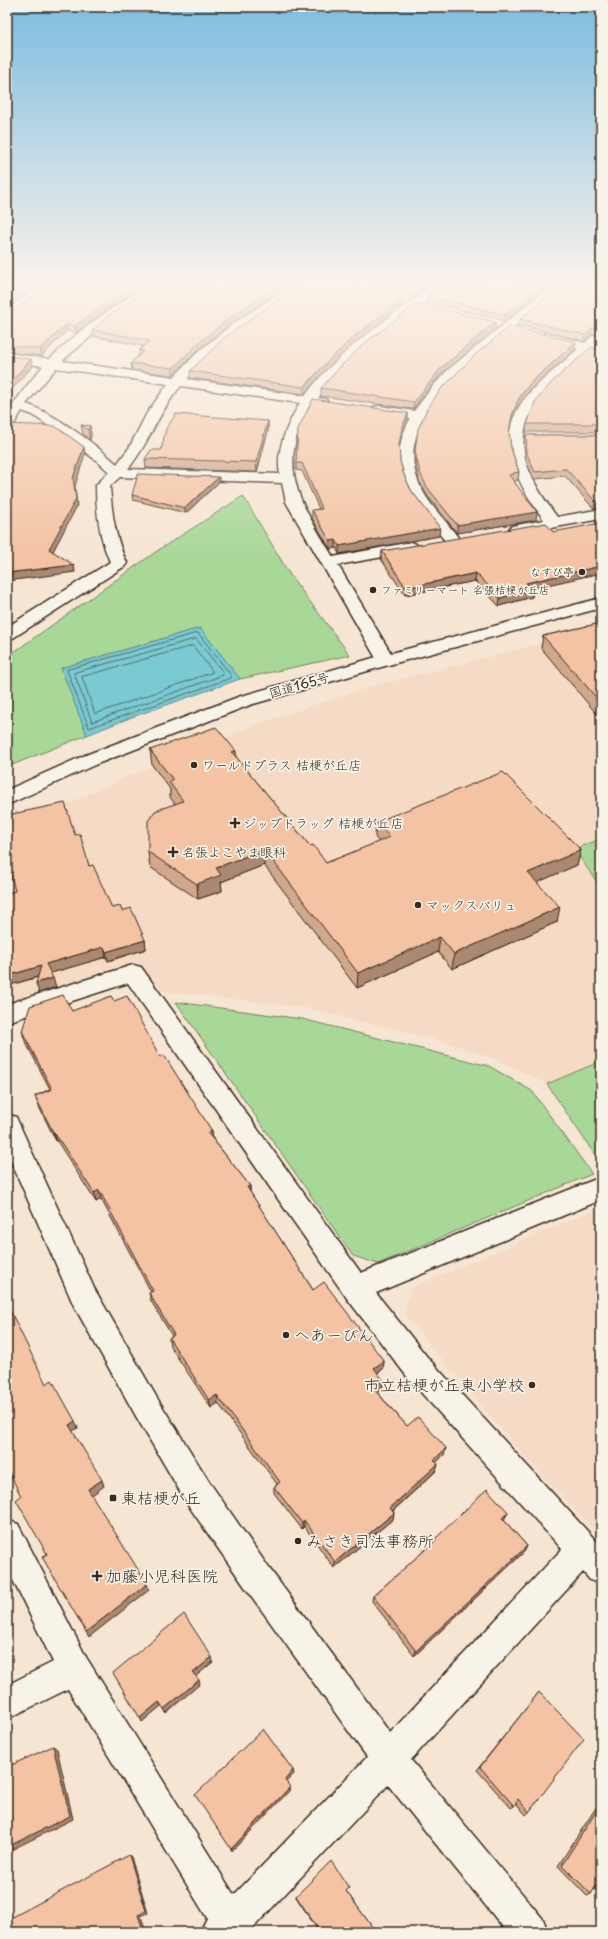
<svg xmlns="http://www.w3.org/2000/svg" width="608" height="1939" font-family="'Playpen Sans','Klee One',sans-serif">
  <style>
    .built { fill: #f5dbc5 }
    .green { fill: #a8d898; stroke: #72815b }
    .water { fill: #7acad3; stroke: #618a8b }
    .lines { fill: none; stroke-linecap: round; stroke-linejoin: round }
    .shore { stroke: #546a66; stroke-width: 1 }
    .minor-casing { stroke: #3b2a1e; stroke-width: 3 }
    .highway-casing { stroke: #3b2a1e; stroke-width: 3 }
    .minor { fill: #f7f3e8; fill-rule: evenodd }
    .highway { fill: #f7f3e8; fill-rule: evenodd }
    .wall { fill: #d1a88c; stroke: #3b2a1e }
    .shaded-wall { fill: #aa8872; stroke: #3b2a1e }
    .building { fill: #f3c3a3; stroke: #3b2a1e }
    .poi-dot { fill: #3b2a1e; stroke: #f7f3e8; stroke-width: 1.5 }
    .labels { text-anchor: middle; stroke-width: 3.5; stroke-linejoin: round; paint-order: stroke }
    .far-poi-label { font-size: 11px; fill: #3b2a1e; stroke: #f7f3e8; text-anchor: end }
    .street-label { font-size: 13px; fill: #3b2a1e; stroke: #f7f3e8 }
    .poi-label { font-size: 13px; fill: #3b2a1e; stroke: #f7f3e8; text-anchor: start }
    .near-poi-label { font-size: 16px; fill: #3b2a1e; stroke: #f7f3e8; text-anchor: start }
  </style>
  <rect width="100%" height="100%" fill="#f6e5d3"/>
  <filter id="ink" filterUnits="userSpaceOnUse"><feTurbulence type="fractalNoise" baseFrequency=".025" numOctaves="2"/><feDisplacementMap in="SourceGraphic" scale="8" xChannelSelector="R" yChannelSelector="G"/><feConvolveMatrix kernelMatrix="1 2 1 2 8 2 1 2 1" color-interpolation-filters="sRGB"/></filter>
  <g filter="url(#ink)">
    <path class="built" d="M601 628V839L574 849 601 888V919L594 934 601 945V1061L547 1084 500 1061 446 1042 301 1007 163 991 138 963 7 1003V831L120 780 252 726 356 691Z
      M601 1207V1537L523 1455 404 1314 411 1288Z"/>
    <path class="green" d="M243 496 290 575 350 655 240 679 200 628 61 668 87 735 7 767V657L157 551Z
      M601 839V888L574 849Z
      M176 1002 302 1019 489 1066 532 1091 592 1174 378 1264 353 1256Z
      M601 1061V1164L547 1084Z"/>
    <path class="water" d="M200 628 240 679 132 717 87 735 61 668Z"/>
    <g class="lines">
      <path class="shore" d="M198 633 231 675V678L89 728 67 670Z
        M196 639 223 672V675L92 722 74 673Z
        M193 646 213 672 95 714 82 677Z"/>
      <defs>
        <path id="minor" d="M38 287H52L11 317 7 318V309Z
          M145 287H159L108 322 62 361 174 377 198 352 234 323 289 287H303L224 343 187 379 305 396 323 373 351 347 380 323 432 287H446C439 297 403 318 391 327 363 347 339 371 318 398L326 399 328 402 326 405H312C307 414 300 425 297 435 283 484 310 517 333 557L411 542 416 544 419 547 416 550 411 552 338 565 395 660 392 664 386 665 380 664 377 660 286 502 282 483 120 477 110 486C112 514 115 538 127 563L125 566 13 638 7 639V627L110 562C99 537 96 512 96 485L109 472 96 460 33 415 22 411 12 427 7 428V413L25 388 43 366 7 361V353L50 359C77 331 111 308 145 287ZM56 368 168 384 147 413 129 448 117 464C95 444 54 413 26 404ZM181 386 300 403C288 423 275 451 280 474L128 469C149 444 158 412 181 386Z
          M549 287H562C555 297 541 305 532 313 487 350 391 413 418 481 427 504 446 520 460 540L457 543H447C415 505 382 470 410 419L379 414 374 413 372 410 374 407 379 406 414 411 433 386 449 369Z
          M548 333 585 343 592 336H600L601 341 596 346 601 347V355L589 352C575 365 551 383 540 398 507 442 529 479 557 517L601 509V519L517 534 512 532 509 529 512 526 544 520C514 479 490 433 532 390 547 376 563 362 578 349L544 340 542 337 544 334Z
          M133 965 141 967 361 1273 601 1177V1200L376 1293 428 1358 601 1546V1585L590 1580 583 1572 411 1760 543 1919 548 1932H507L388 1785 253 1928 254 1932H200L207 1918 68 1689 7 1719V1685L53 1662 7 1568V1520L18 1524 86 1657 234 1895 367 1757 247 1590 188 1505 137 1418 74 1306 7 1152V1114L16 1117 94 1288 157 1398 210 1483 269 1568 390 1733 562 1549 408 1378 346 1297 128 983 7 1022V1004Z"/>
        <path id="highway" d="M601 598V608L392 664 250 705 97 764 7 805V790L83 756 238 697 380 656Z"/>
      </defs>
      <use href="#minor" class="minor-casing"/>
      <use href="#highway" class="highway-casing"/>
      <use href="#minor" class="minor"/>
      <use href="#highway" class="highway"/>
    </g>
    <path class="wall" d="M367 287H429L413 298Z
      M440 287H547L505 321 427 302 428 296Z
      M601 287V337L600 334 591 335 584 341 519 325 520 319Z
      M403 299V306L351 346 327 369 304 394 190 378V371Z
      M106 310 76 333 67 331 42 356 7 352V312Z
      M233 322 197 351 173 375 132 370 131 363 139 355V350L143 346 93 336V330Z
      M495 322V330L440 375 413 409 321 396V388Z
      M601 337V346L599 345Z
      M601 349V432H526L527 424Z
      M575 350 531 389 518 406 511 422 509 432 511 448 519 472 518 480 514 481 536 520 457 533 427 495 419 481 415 458V451Z
      M408 413V420L401 436 399 449 400 461 404 475 411 490 439 536 339 554 336 548 330 549 312 518V510L319 509 302 471 296 470V463Z
      M268 421V431L257 472 146 468 145 459 161 450Z
      M81 425 90 426 91 435 90 440 83 434Z
      M526 435H601V508L594 509 565 476 534 479 526 461 524 442Z
      M219 482 186 513 133 500 132 495Z
      M553 532 533 589 532 597 499 606 475 581 405 595 381 559 382 551Z
      M601 623V719L541 648 543 636Z
      M150 750 236 757 310 846 326 863 379 842 375 837 376 822 581 850 577 865 537 882 557 922 452 969 438 952 357 988 264 865 221 882 222 891 198 899 150 867 148 852 175 804 170 797V789L152 765Z
      M75 835 89 866 112 908 145 940 146 949 108 961 106 957 50 973 56 987 39 993 38 977 7 986 15 891Z
      M114 1001 160 1057 212 1131 213 1139 250 1186V1192L313 1290 384 1361 383 1369 377 1373 383 1380 382 1388 377 1392 407 1426 444 1455 436 1462 438 1464 436 1471 393 1511 394 1513 393 1519 334 1568 304 1526 302 1529 274 1493V1487L277 1484 218 1403 211 1408 170 1346 169 1338 172 1336 151 1301 149 1293 151 1292 101 1199 96 1202 57 1141H56L38 1105 35 1096 50 1089 25 1041 22 1031 72 1011Z
      M508 1512 504 1520 527 1546 524 1552 414 1656 372 1601 373 1596 434 1542 435 1539Z
      M539 1692 529 1812 526 1815 516 1803 514 1806 511 1808 477 1770Z
      M601 1800V1896L594 1889 591 1894 587 1896 558 1866Z
      M349 1888 346 1891 376 1932H319L296 1897V1896Z"/>
    <path class="shaded-wall" d="M25 287H35L7 307V300Z
      M131 287H142L106 310 76 333 75 326 105 304Z
      M276 287H286L233 322 197 351 173 375V368L197 344 233 315Z
      M420 287H429L413 298V292Z
      M540 287H547L505 321V315Z
      M403 299V306L351 346 327 369 304 394V387L327 362 351 339Z
      M495 322V330L440 375 413 409 414 402 441 368Z
      M66 325 67 331 42 356 40 349Z
      M592 328 591 335 584 341 585 335Z
      M576 342 575 350 531 389 518 406 511 422 512 415 519 398 532 381Z
      M31 359 33 366 7 395V386Z
      M408 413V420L401 436 398 453 399 445 402 428Z
      M268 421V431L257 472 256 462Z
      M90 426 91 435 90 440 88 430Z
      M84 447 85 454 75 486 77 506 50 557 49 549Z
      M219 477V482L186 513 185 508Z
      M595 501H601V508L594 509Z
      M537 512 536 520 457 533V525Z
      M440 528 439 536 339 554V546Z
      M336 540V548L330 549V541Z
      M74 565 75 572 7 581V573Z
      M601 566V573L525 590 526 583Z
      M476 573 475 581 405 595 406 588Z
      M533 589 532 597 499 606 500 598Z
      M236 751 237 766 232 752Z
      M264 849V865L221 882 222 891 198 899 197 884 216 868Z
      M581 850 577 865 525 888 528 873Z
      M560 907 557 922 452 969 454 954Z
      M440 937 438 952 357 988 358 973Z
      M145 940 146 949 108 961 106 952Z
      M104 947 106 957 48 974 46 964Z
      M41 966 44 975 7 986V976Z
      M53 978 56 987 39 993 36 983Z
      M212 1131 213 1140 208 1133Z
      M53 1132H54L57 1141H56Z
      M250 1186V1194L247 1187Z
      M99 1190 101 1199 96 1202 94 1193Z
      M384 1361 383 1369 373 1376 374 1368Z
      M383 1380 382 1388 372 1395 373 1388Z
      M217 1395 218 1403 211 1408 209 1400Z
      M75 1421 78 1428 71 1432 69 1425Z
      M446 1448 444 1455 432 1467 434 1460Z
      M438 1464 436 1471 389 1514 390 1508Z
      M102 1480 104 1486 91 1496 88 1489Z
      M508 1512 505 1518 499 1524 502 1518Z
      M394 1513 393 1519 334 1568 335 1562Z
      M304 1520V1526L302 1529V1523Z
      M527 1546 524 1552 414 1656 416 1651Z
      M147 1584 149 1590 89 1637 86 1632Z
      M7 1648 9 1655 7 1656Z
      M212 1657 213 1662 195 1677 193 1673Z
      M199 1680 200 1684 166 1713 164 1709Z
      M159 1702 161 1706 142 1722 140 1718Z
      M53 1746 57 1749 73 1819 7 1852V1847Z
      M293 1770 294 1774 285 1783V1780Z
      M290 1787V1790L232 1851 231 1849Z
      M129 1855 131 1857 148 1913 141 1916 146 1932H144L138 1915Z"/>
    <path class="building" d="M7 287H25L7 300Z
      M45 287H131L105 304 75 326 66 325 40 349 7 345V312H11Z
      M152 287H276L233 315 197 344 173 368 131 363 144 351 139 350 150 341 93 330 108 316Z
      M296 287H355L403 299 351 339 327 362 304 387 190 371 225 337Z
      M394 287H420L413 292Z
      M440 287H540L505 315 428 296Z
      M558 287H601V328H592L585 335 520 319Z
      M418 303 495 322 441 368 414 402 321 388 341 366 365 343Z
      M510 326 576 342 532 381 519 398 512 415 509 431 511 448 519 472 514 473V474L509 475 537 512 457 525 427 487 420 473 415 451 418 429 427 409 441 389 476 354Z
      M591 347 601 349V424H527L535 402 552 382Z
      M7 356 31 359 7 386Z
      M313 399 408 413 402 428 399 445 400 461 404 475 411 490 440 528 339 546 336 540 330 541 312 510 322 509 302 463H296L298 429Z
      M176 414 268 421 256 462 145 459 151 450H161L166 429Z
      M7 424 55 426 84 447 73 478 76 499 49 549 74 565 7 573Z
      M81 425 90 426 88 430Z
      M526 435H601V501H595L566 469 535 472 527 454Z
      M138 474 219 477 185 508 132 495Z
      M546 523 553 532 601 523V566L526 583 533 589 500 598 476 573 406 588 382 551Z
      M601 623V703L543 636Z
      M216 727 236 751 232 752 310 846 313 845 326 863 390 837 376 822 503 772 581 850 528 873 560 907 454 954 440 937 358 973 264 849 216 868 221 875 197 884 148 852V821L155 811 183 801 169 782 173 780 150 750Z
      M65 803 75 835 80 834 89 866 93 865 112 908 120 906 122 911 131 908 145 940 106 952 104 947 46 964 53 978 36 983 41 966 7 976V893L15 891 7 860V815Z
      M63 995 72 1011 111 996 114 1001 127 996 160 1057 164 1055 212 1131 208 1133 250 1186 247 1187 313 1290 324 1282 384 1361 374 1368 383 1380 373 1388 407 1426 418 1417 446 1448 434 1460 438 1464 390 1508 394 1513 335 1562 304 1520 302 1523 274 1487 280 1482 217 1395 209 1400 169 1338 174 1335 149 1293 153 1291 99 1190 94 1193 54 1132H53L35 1096 52 1089 22 1031 30 1006Z
      M7 1304 46 1384 52 1380 75 1421 69 1425 102 1480 88 1489 147 1584 86 1632 42 1557 47 1554 16 1500 21 1496 7 1468Z
      M487 1489 508 1512 502 1518 527 1546 416 1651 373 1596 436 1540 435 1539Z
      M184 1614 212 1657 193 1673 199 1680 164 1709 159 1702 140 1718 113 1673Z
      M539 1692 584 1739 529 1812 518 1799 514 1806 480 1767Z
      M263 1729 293 1770 285 1780 290 1787 231 1849 195 1795Z
      M53 1746 70 1816 7 1847V1767Z
      M601 1804V1890L596 1886 591 1894 562 1865Z
      M129 1855 146 1911 138 1915 144 1932H7V1920Z
      M331 1861 349 1888 346 1891 376 1932H320L296 1896Z"/>
  </g>
  <linearGradient id="sky" x2="0" y2="1"><stop stop-color="#7cbde0"/><stop offset="0.51" stop-color="#fbf3eb"/><stop offset="1" stop-color="#fbf3eb" stop-opacity="0"/></linearGradient>
  <rect width="608" height="558" fill="url(#sky)"/>
  <g class="poi-dot">
    <circle cx="582" cy="572" r="4"/>
    <circle cx="373" cy="590" r="4"/>
    <circle cx="194" cy="765" r="4"/>
    <path d="M233 817h4v4h4v4h-4v4h-4v-4h-4v-4h4z"/>
    <path d="M171 846h4v4h4v4h-4v4h-4v-4h-4v-4h4z"/>
    <circle cx="418" cy="905" r="4"/>
    <circle cx="286" cy="1335" r="4"/>
    <circle cx="532" cy="1385" r="4"/>
    <rect x="109" y="1494" width="8" height="8" rx="2"/>
    <circle cx="298" cy="1541" r="4"/>
    <path d="M95 1570h4v4h4v4h-4v4h-4v-4h-4v-4h4z"/>
  </g>
  <g class="labels">
    <g class="far-poi-label">
      <text x="574" y="576">なすび亭</text>
      <text x="381" y="594" text-anchor="start">ファミリーマート 名張桔梗が丘店</text>
    </g>
    <g class="street-label">
      <text transform="translate(299 685) rotate(-16)" y="5">国道165号</text>
    </g>
    <g class="poi-label">
      <text x="202" y="770">ワールドプラス 桔梗が丘店</text>
      <text x="243" y="828">ジップドラッグ 桔梗が丘店</text>
      <text x="182" y="857">名張よこやま眼科</text>
      <text x="426" y="910">マックスバリュ</text>
    </g>
    <g class="near-poi-label">
      <text x="294" y="1341">へあーぴん</text>
      <text x="524" y="1391" text-anchor="end">市立桔梗が丘東小学校</text>
      <text x="121" y="1504">東桔梗が丘</text>
      <text x="306" y="1547">みさき司法事務所</text>
      <text x="106" y="1582">加藤小児科医院</text>
    </g>
  </g>
  <rect width="608" height="1939" fill="none" stroke="#f7f3e8" stroke-width="24"/>
  <rect x="12" y="12" width="584" height="1915" fill="none" stroke="#3b2a1e" stroke-width="1.5" filter="url(#ink)"/>
</svg>
